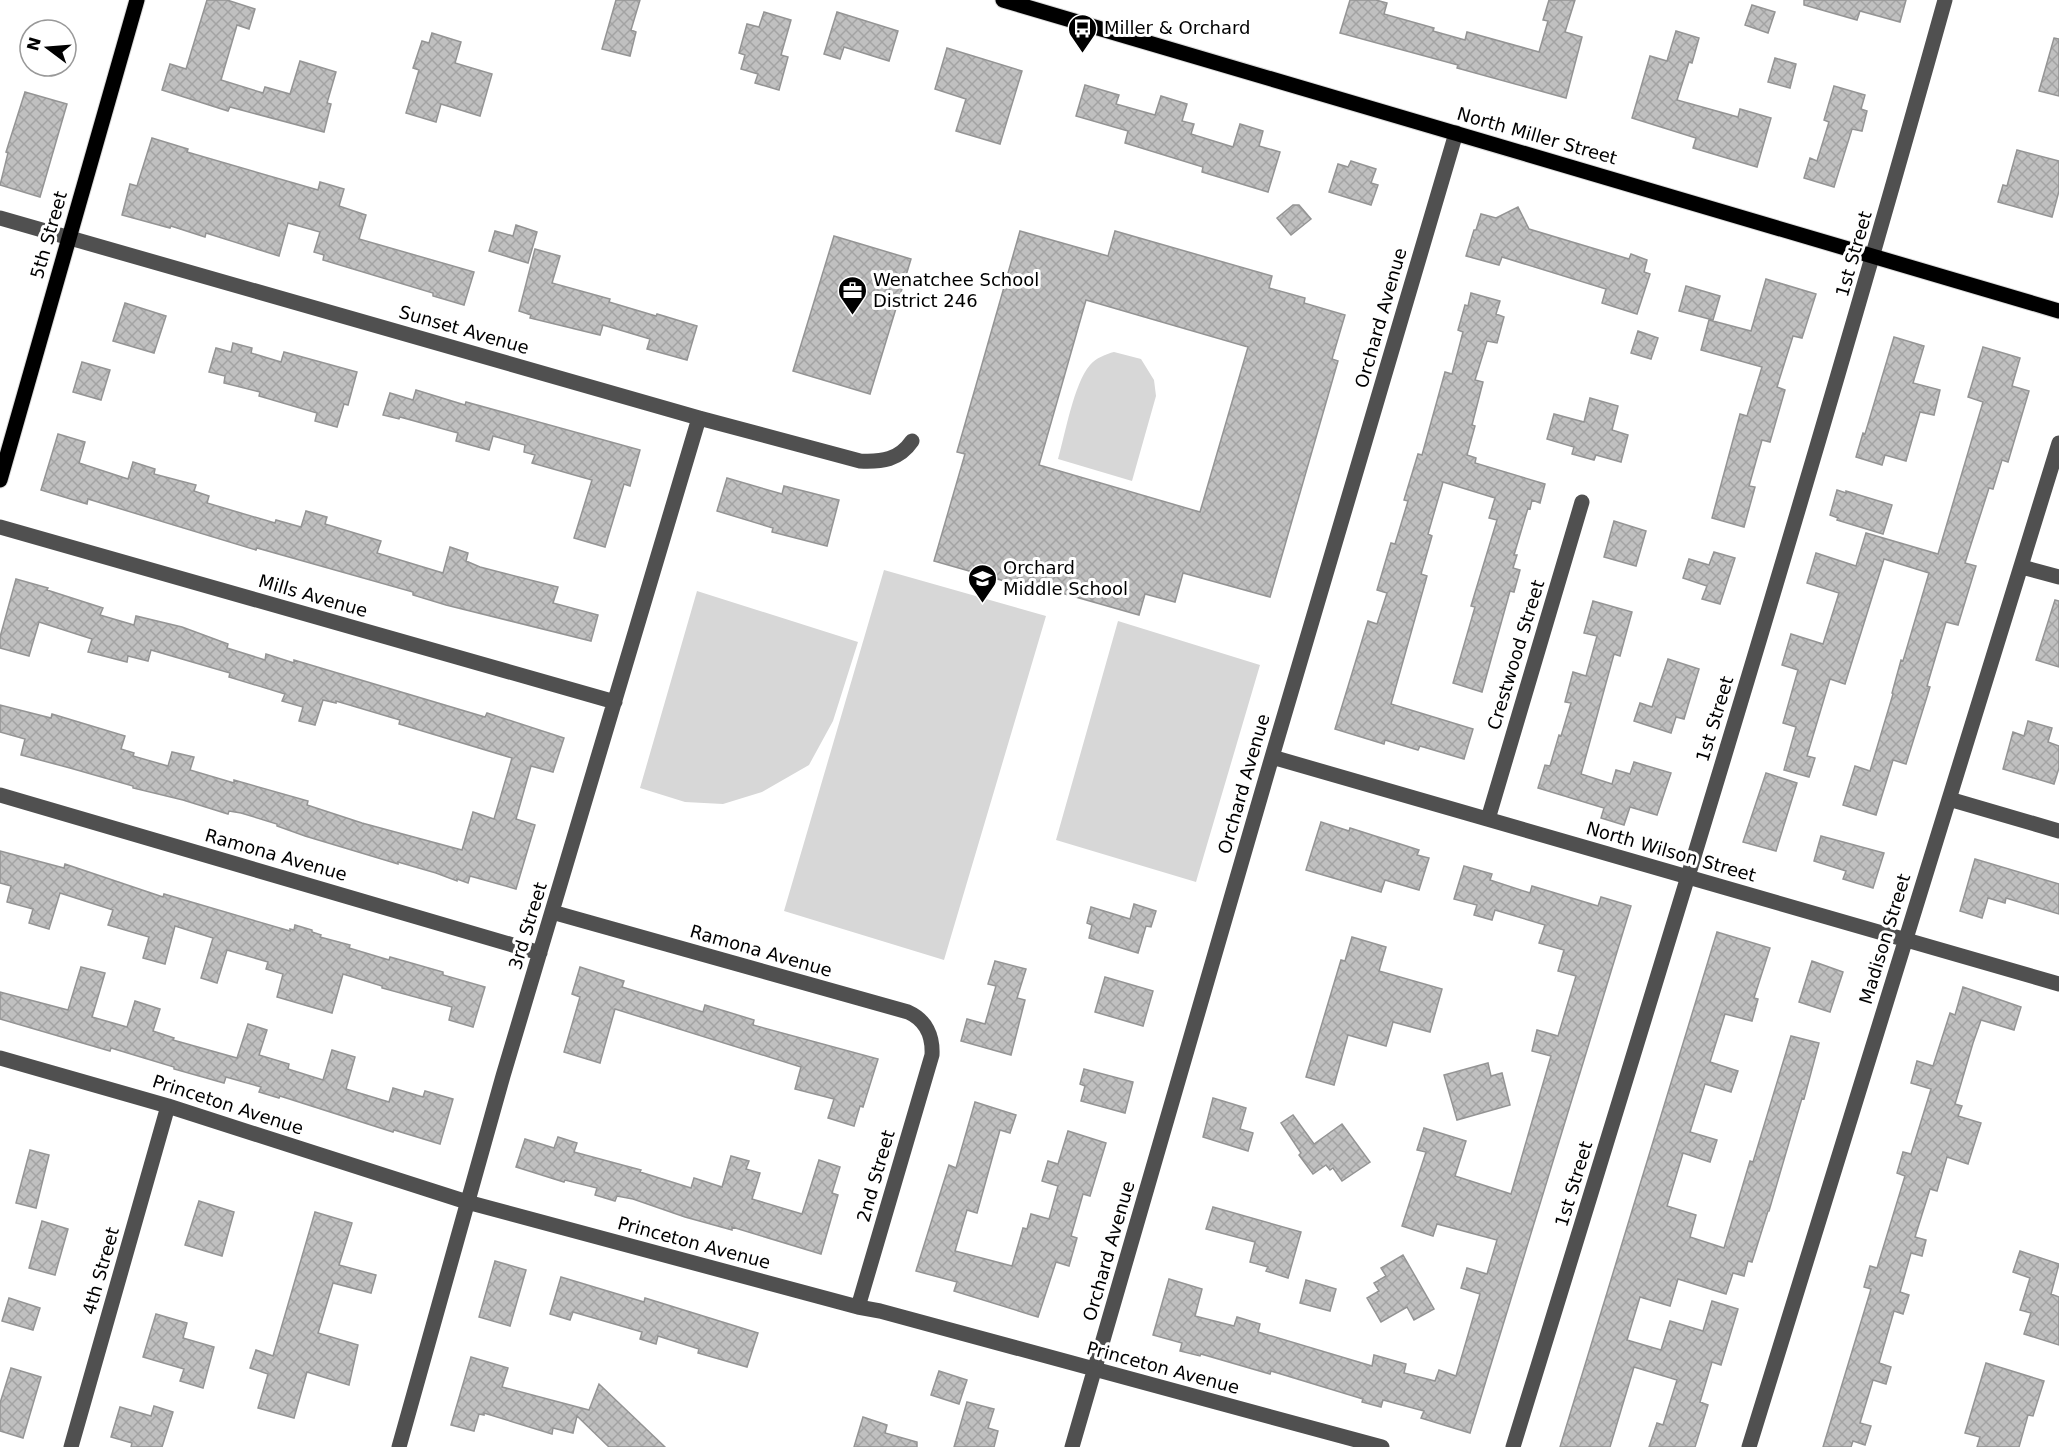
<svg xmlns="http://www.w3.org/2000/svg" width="2059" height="1447" font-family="'DejaVu Sans',sans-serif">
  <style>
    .green { fill: #d7d7d7 }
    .building { fill: url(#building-cross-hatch); stroke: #949494; stroke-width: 1.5; fill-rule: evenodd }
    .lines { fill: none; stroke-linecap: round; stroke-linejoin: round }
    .major-casing { stroke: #dbdbdb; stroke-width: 17 }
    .minor { stroke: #505050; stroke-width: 15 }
    .major { stroke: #000; stroke-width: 15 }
    .labels { text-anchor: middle; stroke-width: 6; stroke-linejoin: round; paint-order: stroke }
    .poi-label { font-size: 18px; fill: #000; stroke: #fff; text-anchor: start }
    .street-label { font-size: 18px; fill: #000; stroke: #fff }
  </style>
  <defs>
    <pattern id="building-cross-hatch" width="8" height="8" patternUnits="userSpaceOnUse" patternTransform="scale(1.5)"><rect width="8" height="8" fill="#c0c0c0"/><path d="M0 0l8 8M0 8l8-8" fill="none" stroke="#a3a3a3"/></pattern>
  </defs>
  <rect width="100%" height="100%" fill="#fff"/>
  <path class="green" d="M1114 352 1141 359 1154 380 1156 396 1132 481 1058 459C1065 435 1074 383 1090 365 1096 358 1106 354 1114 352Z
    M884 570 1046 616 944 960 784 911Z
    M697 591 858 642 833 721 809 765 762 792 723 804 685 802 640 788Z
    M1118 621 1260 665 1196 882 1056 840Z"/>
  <path class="building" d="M207 0H227L255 9 249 29 237 25 221 80 263 93 265 87 290 94 300 61 336 72 327 103 331 104 324 132 230 107 228 111 162 90 170 64 186 69Z
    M616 0H640L631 30 636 32 630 56 602 49Z
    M1350 0H1376L1387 3 1384 14 1434 28 1433 31 1465 40 1467 32 1539 52 1548 21 1543 20 1549 0H1575L1565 32 1582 37 1566 98 1457 68 1458 65 1340 33Z
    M1804 0H1906L1900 22 1860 11 1857 20 1804 5Z
    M1752 5 1775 12 1768 33 1745 25Z
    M764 12 791 20 781 55 788 57 779 90 755 83 758 74 741 69 745 55 739 53 747 24 759 27Z
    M837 12 898 31 889 61 844 47 840 59 824 54Z
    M1676 31 1699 38 1692 63 1689 62 1677 100 1738 117 1740 109 1771 118 1757 167 1693 148 1696 138 1632 118 1650 56 1667 61Z
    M432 33 461 42 455 63 492 74 480 116 441 104 436 122 406 113 419 70 413 68 422 41 429 43Z
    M2054 38 2059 39V96L2039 91Z
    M947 48 1022 71 1000 144 956 131 966 99 935 89Z
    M1775 58 1796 64 1790 88 1768 82Z
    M1085 85 1119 95 1116 104 1155 115 1161 96 1187 104 1182 121 1194 124 1191 134 1233 147 1240 124 1263 131 1259 146 1280 152 1268 192 1202 172 1203 167 1125 143 1128 131 1076 116Z
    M1834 86 1865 95 1861 109 1867 111 1862 131 1852 129 1834 187 1804 178 1810 158 1817 161 1829 122 1824 120Z
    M25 92 67 104 40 197 0 185 8 153 6 152Z
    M152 138 188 149 187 152 318 190 320 182 344 189 339 206 366 215 359 239 474 272 464 305 433 296V293L323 260 324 255 314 252 320 232 288 223 279 256 206 233 205 237 171 226 170 228 122 215 130 184 137 186Z
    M2017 150 2059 161V191L2052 217 1998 202 2003 185 2007 186Z
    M1351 161 1376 169 1371 183 1378 185 1371 205 1329 192 1338 164 1348 167Z
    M1293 205H1299L1311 219 1291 235 1277 218Z
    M1518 207 1529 229 1629 259 1631 254 1647 260 1644 272 1650 274 1637 314 1602 303 1606 289 1502 257 1499 265 1466 256 1474 230H1476L1481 214 1496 218Z
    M516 225 537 232 528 263 489 251 495 231 513 236Z
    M1020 231 1108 256 1115 231 1272 276 1269 288 1305 298 1304 303 1345 315 1332 359 1338 361 1270 597 1183 573 1175 602 1145 594 1139 615 1051 590 1050 594 934 561 965 454 957 452ZM1086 300 1248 347 1200 512 1039 465Z
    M834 236 911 259 870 394 793 371Z
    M535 249 560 256 552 283 610 299 609 302 656 316 657 314 697 326 687 360 647 349 650 339 603 325 600 335 530 318 531 315 519 311Z
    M1766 279 1816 294 1802 338 1793 336 1777 387 1785 390 1770 442 1762 440 1749 486 1755 487 1744 527 1712 518 1740 414 1747 416 1762 367 1701 350 1709 320 1751 331Z
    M1686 286 1720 296 1713 320 1679 311Z
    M1471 293 1500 301 1496 314 1504 317 1497 343 1487 341 1475 380 1483 382 1472 425 1475 426 1467 455 1476 458 1475 463 1545 484 1540 503 1532 500 1530 509 1528 508 1514 555H1517L1513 568 1520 570 1514 592 1510 591 1482 692 1453 683 1475 607 1471 606 1497 520 1489 518 1495 498 1443 482 1428 534 1432 536 1421 574 1427 576 1391 704 1473 729 1464 759 1420 746 1418 750 1385 740 1384 744 1335 729 1368 621 1377 624 1387 593 1377 590 1391 543 1395 544 1408 501 1404 500 1418 454 1422 455 1445 372 1452 374 1463 332 1458 330 1465 305 1468 306Z
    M125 303 166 316 154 353 113 341Z
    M1638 331 1658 338 1651 359 1631 353Z
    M1894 337 1924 346 1913 383 1940 390 1934 415 1920 412 1906 461 1885 455 1882 465 1856 457 1863 433 1865 434Z
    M233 343 252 348 251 353 281 362 284 352 357 372 348 405 344 404 337 427 315 421 317 413 259 396 260 392 224 383 225 376 209 372 216 348 231 352Z
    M1983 347 2020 358 2012 386 2029 391 2008 462 2002 460 1993 489 1989 488 1965 563 1976 566 1958 625 1946 622 1927 686 1930 687 1906 764 1893 760 1876 815 1843 805 1855 766 1870 771 1893 694 1892 693 1901 660 1903 661 1929 573 1884 559 1845 684 1830 679 1807 756 1815 758 1809 777 1784 770 1796 727 1783 723 1798 670 1782 665 1791 634 1823 644 1839 593 1807 583 1816 553 1856 566 1866 533 1938 554 1983 402 1968 397Z
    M82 362 110 370 101 400 73 392Z
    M416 390 465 405 466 402 640 450 630 486 624 484 605 547 574 538 592 480 532 463 535 455 524 452 525 445 493 436 489 450 456 441 458 433 400 417 399 419 383 415 390 393 413 400Z
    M1590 398 1618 406 1612 430 1628 435 1621 462 1596 455 1594 460 1572 454 1574 447 1547 439 1554 414 1584 422Z
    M58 434 85 442 79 463 128 479 133 462 155 469 154 474 196 485 194 491 209 496 207 503 275 523 276 520 301 527 306 511 327 517 325 524 381 541 377 553 443 573 450 547 468 553 466 561 480 567 558 587 553 603 598 615 591 641 446 605 413 595V592L257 548 256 550 88 499 87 504 41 490Z
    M727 478 782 494 784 486 839 500 827 546 772 532 773 528 717 511Z
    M1837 490 1846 493V491L1892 505 1883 534 1837 520 1838 518 1830 515Z
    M1614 521 1646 531 1636 566 1604 557Z
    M1714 552 1735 558 1720 604 1702 599 1707 586 1683 578 1689 559 1709 565Z
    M16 579 48 588 47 590 103 608 100 615 134 625 136 616 182 627 228 644 227 648 265 660 266 654 294 663V660L485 717 487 713 564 738 553 772 531 766 516 819 535 825 516 889 470 876 468 883 457 879V881L436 873 398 862V864L305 836 277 826V824L241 813 229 811 228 814 183 800 133 788V786L70 768 21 755 25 739 0 732V705L51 718 52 714 125 736 121 749 134 753 133 756 168 766 172 752 194 757 190 770 234 783V780L308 801 307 805 362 823 462 850 473 812 494 819 512 758 399 724 400 720 336 701V703L323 700 315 725 299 721 303 707 282 701 285 694 229 677 230 673 151 650 148 661 128 656 127 662 88 652 92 639 39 622 29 656 0 648V637Z
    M2055 600 2059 601V667L2036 660Z
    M1593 601 1632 612 1620 656 1614 654 1581 774 1612 784 1616 770 1630 774 1634 762 1671 773 1657 815 1630 807 1624 825 1601 818 1604 808 1538 788 1545 765 1550 766 1559 735 1561 736 1571 703 1565 702 1573 672 1586 676 1597 636 1584 633Z
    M1668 659 1699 669 1684 719 1676 717 1671 733 1634 721 1640 703 1652 707Z
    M2028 721 2052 728 2048 742 2059 746V768L2054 784 2003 769 2013 732 2024 736Z
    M1766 773 1797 783 1776 851 1743 842Z
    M1321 822 1349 831 1350 828 1419 850 1417 855 1429 858 1419 890 1385 880 1381 892 1306 870Z
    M1821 836 1884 853 1873 888 1843 879 1846 871 1814 861Z
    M0 851 64 868 65 864 163 897 164 894 290 931V929L294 930 295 925 312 930V932L321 935 320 937 350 945 349 948 389 960 390 957 443 972V975L485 987 473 1027 449 1020 452 1007 382 988V986L343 974 332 1013 277 997 283 974 266 969 268 962 227 950 217 983 201 978 213 938 175 926 165 964 143 958 149 937 108 925 113 910 60 893 49 929 29 923 33 909 7 902 11 886 0 883Z
    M1975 859 2059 884V914L2006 898 2005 903 1988 898 1982 918 1960 911Z
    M1464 866 1492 874 1490 880 1530 893 1532 886 1598 906 1601 897 1631 906 1470 1433 1421 1418 1424 1411 1383 1400 1381 1407 1362 1402 1363 1399 1271 1371 1270 1374 1201 1354 1200 1356 1180 1351 1182 1343 1153 1335 1169 1279 1202 1289 1195 1316 1234 1326 1237 1317 1260 1324 1258 1332 1372 1366 1374 1355 1406 1364 1404 1373 1435 1381 1439 1370 1456 1376 1480 1294 1461 1288 1467 1268 1487 1274 1497 1240 1437 1224 1433 1236 1402 1226 1426 1152 1417 1150 1424 1128 1466 1141 1455 1176 1511 1194 1551 1056 1532 1051 1537 1030 1558 1036 1576 976 1558 971 1564 950 1539 943 1545 925 1495 910 1492 920 1474 915 1477 905 1454 899Z
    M1134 904 1156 911 1151 927 1146 926 1138 953 1089 938 1092 925 1087 923 1091 907 1130 919Z
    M1717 932 1770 948 1754 998 1758 999 1752 1021 1725 1014 1710 1062 1738 1071 1731 1092 1705 1084 1690 1132 1717 1140 1710 1162 1683 1153 1667 1206 1696 1215 1690 1237 1724 1248 1750 1161 1753 1162 1791 1036 1819 1043 1804 1099 1802 1098 1769 1211H1768L1752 1262 1748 1261 1744 1276 1733 1273 1726 1294 1678 1279 1670 1306 1640 1297 1627 1340 1661 1350 1670 1321 1703 1331 1712 1301 1738 1309 1721 1365 1712 1362 1700 1402 1708 1405 1695 1447H1649L1657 1423 1663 1425 1677 1380 1634 1367 1610 1447H1560Z
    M1352 937 1386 947 1379 971 1442 989 1430 1032 1393 1022 1386 1046 1348 1035 1334 1085 1306 1077 1341 960 1345 961Z
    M995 961 1026 969 1017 998 1025 1000 1011 1055 961 1041 967 1019 985 1024 996 986 988 984Z
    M1812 961 1843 972 1830 1012 1799 1002Z
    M81 967 105 973 92 1017 127 1027 135 1001 160 1009 153 1031 174 1038 173 1040 237 1058 248 1024 267 1030 259 1055 289 1064 288 1069 323 1080 332 1050 355 1057 346 1089 389 1102 393 1088 423 1097 425 1091 453 1099 440 1144 394 1130 393 1132 280 1096 279 1098 259 1092 261 1087 226 1077 224 1083 174 1069V1067L111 1048 110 1051 0 1019V992L68 1010Z
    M580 967 624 981 622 987 703 1012 705 1005 754 1020 753 1025 878 1059 863 1107 860 1106 854 1126 828 1118 834 1099 795 1089 801 1067 615 1009 600 1063 564 1052 580 997 572 994Z
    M1105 977 1153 991 1143 1026 1095 1012Z
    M1963 987 2021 1007 2014 1030 1981 1020 1973 1043 1955 1104 1962 1106 1958 1116 1981 1123 1968 1164 1947 1157 1937 1191 1930 1189 1915 1237 1926 1240 1922 1256 1911 1253 1900 1292 1909 1295 1903 1314 1894 1311 1879 1363 1891 1367 1886 1384 1873 1380 1860 1423 1871 1426 1865 1445 1853 1441 1851 1447H1823L1871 1289 1864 1287 1870 1266 1877 1268 1905 1176 1897 1173 1903 1152 1911 1154 1931 1089 1911 1083 1917 1061 1933 1066 1950 1013 1955 1015Z
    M1488 1063 1491 1076 1502 1073 1510 1105 1457 1120 1444 1075Z
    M1084 1069 1133 1082 1125 1113 1081 1101 1085 1086 1080 1084Z
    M1213 1098 1246 1108 1240 1129 1253 1133 1248 1151 1203 1137Z
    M975 1102 1016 1115 1010 1133 1000 1130 977 1213 967 1210 955 1251 1012 1266 1023 1228 1027 1229 1031 1214 1049 1219 1058 1186 1042 1181 1048 1161 1058 1164 1068 1131 1106 1143 1090 1196 1083 1194 1071 1236 1077 1238 1069 1266 1056 1262 1038 1317 954 1291 957 1282 916 1271 949 1165 956 1168Z
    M1293 1115 1314 1144 1342 1124 1370 1162 1342 1181 1333 1168 1330 1170 1326 1165 1313 1174 1299 1155 1301 1153 1281 1123Z
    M558 1137 577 1143 574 1152 641 1170 640 1172 691 1188 694 1178 722 1187 731 1156 749 1161 746 1169 760 1173 752 1199 802 1214 819 1160 840 1167 832 1193 838 1195 821 1254 732 1227V1230L685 1217 633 1199 617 1196 615 1201 595 1195 597 1188 565 1180 564 1182 516 1167 525 1139 554 1148Z
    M30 1150 49 1155 36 1208 16 1203Z
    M199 1201 234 1212 222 1256 185 1245Z
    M1213 1207 1301 1232 1288 1278 1266 1271 1268 1267 1250 1262 1255 1242 1206 1229Z
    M315 1212 352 1223 339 1265 376 1275 371 1293 333 1283 318 1333 358 1345 349 1385 307 1372 294 1418 258 1408 268 1374 250 1368 256 1350 273 1356Z
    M42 1221 68 1229 55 1275 29 1268Z
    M2020 1251 2059 1264 2051 1294 2059 1297V1345L2024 1334 2031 1313 2020 1310 2030 1278 2013 1272Z
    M1403 1255 1434 1309 1414 1320 1407 1307 1381 1322 1367 1298 1379 1291 1374 1283 1386 1276 1381 1268Z
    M495 1261 526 1270 510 1326 479 1317Z
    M561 1277 644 1302 645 1298 758 1333 747 1367 698 1353 699 1349 658 1336 656 1344 640 1339 642 1332 573 1312 570 1320 550 1314Z
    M1306 1280 1336 1289 1330 1311 1300 1303Z
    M9 1298 40 1308 33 1330 2 1321Z
    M156 1314 187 1323 183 1338 214 1347 203 1388 180 1381 184 1369 143 1357Z
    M471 1357 508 1368 502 1387 589 1410 599 1384 665 1447H609L577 1416 573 1433 553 1428 552 1434 484 1413V1415L479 1414 474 1431 451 1425Z
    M1986 1363 2044 1381 2033 1416 2028 1415 2019 1447H1977L1980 1437 1965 1433Z
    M11 1368 41 1377 23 1438 0 1431V1403Z
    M939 1371 967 1380 959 1404 931 1395Z
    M967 1402 994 1409 988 1428 998 1431 994 1447H954Z
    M154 1406 173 1412 162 1447H131L132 1443 111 1437 120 1407 151 1416Z
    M863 1417 887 1425 885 1433 917 1442V1447H854Z"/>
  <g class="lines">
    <defs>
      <path id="major" d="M1003 0 2059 311
        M0 480 137 0"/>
    </defs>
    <use href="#major" class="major-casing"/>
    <path class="minor" d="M0 218 699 418 860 461C882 462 899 460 912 441
      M0 527 615 702
      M2022 567 2059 577
      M1272 757 2059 984
      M0 795 540 953
      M1949 799 2059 831
      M1488 819 1582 502
      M552 912 908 1012C926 1020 933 1036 932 1055L858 1307
      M0 1058 168 1106 467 1202 858 1307 880 1311 1382 1447
      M71 1447 168 1106
      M399 1447 503 1076 699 418
      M1072 1447 1272 757 1456 133
      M1513 1447C1661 966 1810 485 1945 0
      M1749 1447 2059 443"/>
    <use href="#major" class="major"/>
  </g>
  <defs>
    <symbol id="bus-pin" viewBox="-11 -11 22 30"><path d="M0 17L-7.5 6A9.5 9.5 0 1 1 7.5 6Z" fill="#000" stroke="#fff"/><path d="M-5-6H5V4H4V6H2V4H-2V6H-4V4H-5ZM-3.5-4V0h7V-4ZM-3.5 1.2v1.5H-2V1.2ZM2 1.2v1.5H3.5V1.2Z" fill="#fff"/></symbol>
    <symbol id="office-pin" viewBox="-11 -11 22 30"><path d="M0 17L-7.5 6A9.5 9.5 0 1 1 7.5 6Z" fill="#000" stroke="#fff"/><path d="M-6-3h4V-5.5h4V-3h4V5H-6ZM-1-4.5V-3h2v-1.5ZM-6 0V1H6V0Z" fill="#fff"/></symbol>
    <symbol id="school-pin" viewBox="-11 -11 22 30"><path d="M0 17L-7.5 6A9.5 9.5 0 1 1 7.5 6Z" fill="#000" stroke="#fff"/><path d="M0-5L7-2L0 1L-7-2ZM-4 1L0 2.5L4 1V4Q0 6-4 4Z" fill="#fff"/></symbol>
  </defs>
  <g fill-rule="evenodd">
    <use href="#bus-pin" x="1066" y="12" width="33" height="45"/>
    <use href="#office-pin" x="836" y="274" width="33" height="45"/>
    <use href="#school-pin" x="966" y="562" width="33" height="45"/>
  </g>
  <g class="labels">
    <g class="poi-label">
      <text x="1104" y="34">Miller &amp; Orchard</text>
      <text x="873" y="286">Wenatchee School<tspan x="873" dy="21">District 246</tspan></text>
      <text x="1003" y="574">Orchard<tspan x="1003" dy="21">Middle School</tspan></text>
    </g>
    <g class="street-label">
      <text transform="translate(1537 136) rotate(16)" y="6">North Miller Street</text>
      <text transform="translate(49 235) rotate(-74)" y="6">5th Street</text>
      <text transform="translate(1854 254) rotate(-74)" y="6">1st Street</text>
      <text transform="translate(1381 318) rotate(-74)" y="6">Orchard Avenue</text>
      <text transform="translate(464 330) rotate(16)" y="6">Sunset Avenue</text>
      <text transform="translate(313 596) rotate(16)" y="6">Mills Avenue</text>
      <text transform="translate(1516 655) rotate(-73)" y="6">Crestwood Street</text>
      <text transform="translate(1715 719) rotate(-73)" y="6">1st Street</text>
      <text transform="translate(1244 784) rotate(-74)" y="6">Orchard Avenue</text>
      <text transform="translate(1671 852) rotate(16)" y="6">North Wilson Street</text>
      <text transform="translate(276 855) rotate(16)" y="6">Ramona Avenue</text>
      <text transform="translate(528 926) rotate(-73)" y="6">3rd Street</text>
      <text transform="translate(1885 939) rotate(-73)" y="6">Madison Street</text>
      <text transform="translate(761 951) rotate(16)" y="6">Ramona Avenue</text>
      <text transform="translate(228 1105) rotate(18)" y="6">Princeton Avenue</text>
      <text transform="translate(876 1176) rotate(-74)" y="6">2nd Street</text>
      <text transform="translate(1574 1184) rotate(-73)" y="6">1st Street</text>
      <text transform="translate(694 1243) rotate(15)" y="6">Princeton Avenue</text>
      <text transform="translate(1109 1251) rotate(-74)" y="6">Orchard Avenue</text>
      <text transform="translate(101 1271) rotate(-74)" y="6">4th Street</text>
      <text transform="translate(1163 1368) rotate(15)" y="6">Princeton Avenue</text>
    </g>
  </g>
  <g transform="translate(48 48) rotate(286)"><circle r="28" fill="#ffffff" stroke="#999999" stroke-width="1.5"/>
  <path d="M0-4.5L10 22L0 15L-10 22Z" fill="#000000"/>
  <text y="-9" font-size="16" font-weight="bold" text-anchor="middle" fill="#000000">N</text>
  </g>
</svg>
